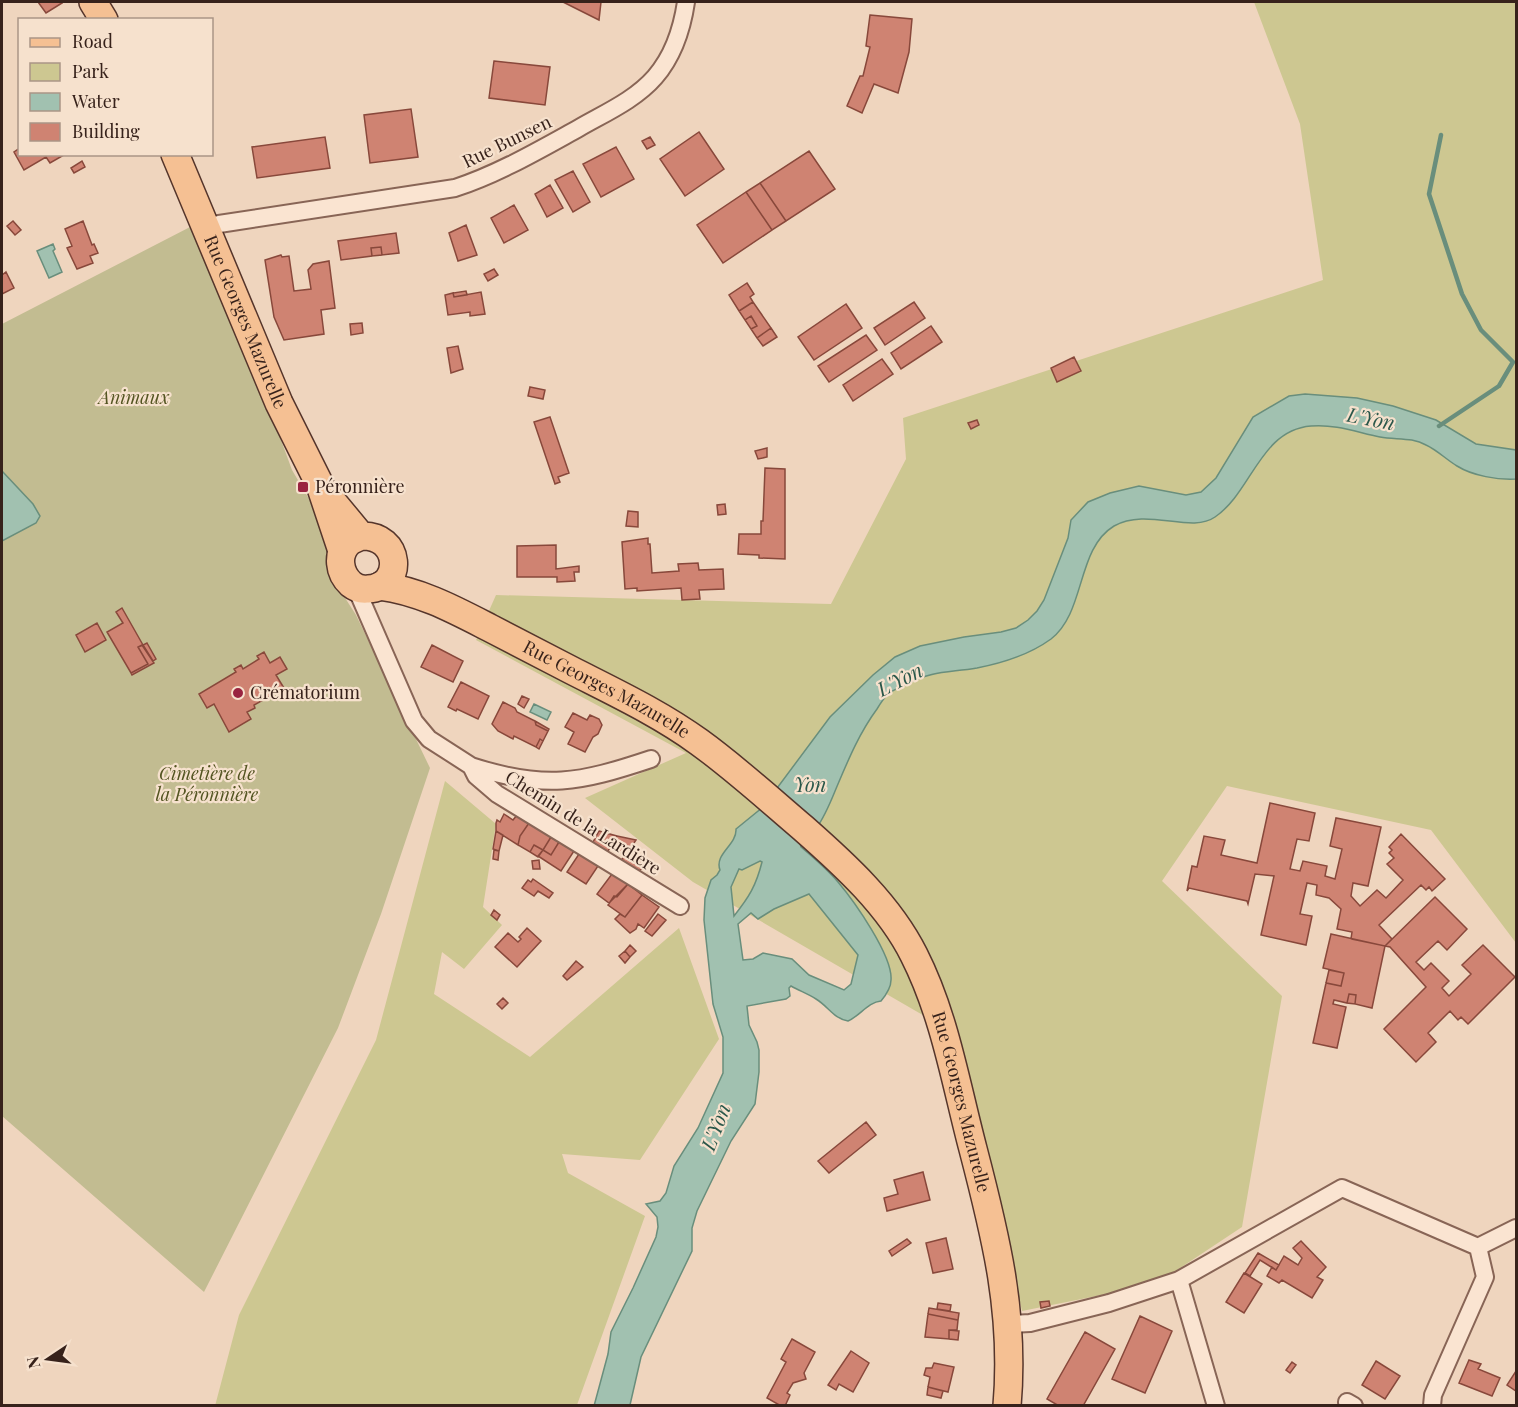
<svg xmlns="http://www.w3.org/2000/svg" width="1518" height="1407" font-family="'Playfair Display',serif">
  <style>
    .green { fill: #cdc791 }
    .cemetery { fill: #c2bc91 }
    .water { fill: #a1c1b0; stroke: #698e7c; stroke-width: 1.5; fill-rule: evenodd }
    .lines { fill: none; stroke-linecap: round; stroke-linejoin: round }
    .stream { stroke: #698e7c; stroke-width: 4.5 }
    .building { fill: #cf8372; stroke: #88483b; stroke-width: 1.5 }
    .minor-casing { stroke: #886556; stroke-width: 20 }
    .primary-casing { stroke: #55352b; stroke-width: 30 }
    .minor { stroke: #fae4d1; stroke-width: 16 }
    .primary { stroke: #f5c093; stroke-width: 27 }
    .poi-dot { fill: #992440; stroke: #f6e1cd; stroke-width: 2 }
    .labels { text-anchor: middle; stroke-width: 4.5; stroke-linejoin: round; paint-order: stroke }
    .street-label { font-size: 18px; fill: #37221b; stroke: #f6e1cd }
    .park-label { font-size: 18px; font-style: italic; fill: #535421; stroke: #f6e1cd }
    .poi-label { font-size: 18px; fill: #37221b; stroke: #f6e1cd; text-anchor: start }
    .water-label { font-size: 20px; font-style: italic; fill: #2a574a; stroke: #f6e1cd }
  </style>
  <rect width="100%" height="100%" fill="#efd5be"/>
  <path class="green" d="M1254 2H1516V943L1431 830 1227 786 1162 881 1282 996 1242 1227 1156 1284 1022 1311 959 1036 693 882 585 798 686 753 476 640 496 595 831 604 906 459 903 418 1323 280 1300 124Z
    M445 781 496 824 483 907 502 925 464 969 442 952 434 994 530 1057 679 928 719 1039 640 1160 562 1154 568 1173 645 1216 577 1405 215 1406 239 1315 376 1040Z"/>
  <path class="cemetery" d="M192 226 274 421 292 470 328 531 333 579 356 615 430 768 381 914 338 1028 204 1292 2 1116V324Z"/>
  <path class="water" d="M53 244 55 249 53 251 62 272 49 278 37 251Z
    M1305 394 1357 398 1393 406 1436 420 1476 444 1516 450V479C1498 480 1473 476 1457 466 1447 460 1437 450 1426 445 1412 437 1396 440 1380 437 1356 432 1336 424 1311 426 1260 430 1252 492 1215 517 1191 534 1147 507 1114 526 1076 549 1086 612 1051 639 1029 655 1003 663 977 668 947 673 934 670 905 685 899 688 893 690 888 694 884 698 880 704 877 709 860 732 849 758 838 784 832 798 826 815 817 827 813 833 805 838 800 843L801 847C814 858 827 869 838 882 854 901 893 956 891 980 891 988 886 995 881 1001 868 1002 860 1016 848 1021 833 1018 829 1007 816 999 808 994 800 991 791 986L789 988 790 996 786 999 747 1006 749 1025 757 1042 759 1050V1072L755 1104 731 1141 697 1211 692 1228V1251L641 1357 630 1405 594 1406 608 1354 611 1332 633 1288 656 1237 658 1227 657 1217 646 1204 660 1201 666 1193 674 1166 698 1128 723 1073V1037L713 1004 704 920 705 898 711 880 717 875 720 870C714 854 737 845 736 829L763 807 830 717 873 675 895 657 920 646 964 637 1001 632 1016 628 1028 620 1037 611 1044 600 1068 538 1071 520 1088 502 1110 493 1139 486 1186 495 1201 492 1216 478 1253 417 1289 396ZM760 861 762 862C756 886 749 897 734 916L731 887 739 869 742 870ZM809 894 858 955 851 984 844 990 809 975 792 959 763 953 753 959 743 960 738 924 751 913 758 919 774 909Z
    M2 471 33 504 40 516 36 523 2 541Z
    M534 704 551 712 547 720 530 712Z"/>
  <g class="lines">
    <path class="stream" d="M1439 426 1499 386 1513 362 1481 330 1462 294 1429 194 1441 135"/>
  </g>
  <path class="building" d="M38 2H61L62 3 46 13Z
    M563 2H601L599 20Z
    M870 15 912 19 909 52 898 93 874 84 862 113 847 106 860 76H863L870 47 866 46Z
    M494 61 550 67 545 105 489 98Z
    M411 109 418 157 370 163 364 115Z
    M699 132 724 169 685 196 660 159Z
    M325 137 330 168 257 178 252 147Z
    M650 137 655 145 647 149 642 141Z
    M616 147 634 179 601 197 583 164Z
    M20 148V154L64 155 50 163 46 157 24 170 14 152Z
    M809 151 835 189 786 221 760 183Z
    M82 161 85 167 74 173 71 168Z
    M573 171 590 202 573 212 555 180Z
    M760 183 786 221 772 230 746 192Z
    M550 185 563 208 547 217 535 194Z
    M746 192 772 230 723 263 697 225Z
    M514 205 528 230 504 243 491 218Z
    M13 221 21 230 15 235 7 226Z
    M83 221 92 245 94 244 98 253 90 256 93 263 77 269 67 248 72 246 65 229Z
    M466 225 477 255 458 261 449 233Z
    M396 233 399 253 382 255 381 247 371 248 372 256 341 260 338 241Z
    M381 247 382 255 372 256 371 248Z
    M281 255 282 257 289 256 294 291 311 289 308 270 313 264 329 261 335 308 321 310 324 334 284 340 274 317 265 260Z
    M494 269 498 275 488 281 484 274Z
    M6 272 14 288 2 294V275Z
    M747 283 754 294 750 297 753 302 739 311 729 295Z
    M466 291 467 295 454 297 453 293Z
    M481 292 485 314 470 316V312L448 315 445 295 453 293 454 297Z
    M753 302 771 328 757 338 751 329 757 326 751 316 745 320 739 311Z
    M914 302 925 318 885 345 874 328Z
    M846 304 862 328 814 360 798 337Z
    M751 316 757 326 751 329 745 320Z
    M362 323 363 333 351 335 350 324Z
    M931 326 942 342 901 369 891 353Z
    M771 328 777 337 763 346 757 338Z
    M866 335 877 350 829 382 818 366Z
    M458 346 463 369 451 373 447 348Z
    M1074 357 1081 371 1057 382 1051 368Z
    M882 359 893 374 853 401 843 385Z
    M530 387 545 390 543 399 528 396Z
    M550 417 569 473 558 477 560 482 555 484 534 422Z
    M977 420 979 425 971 429 968 423Z
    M767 448V457L758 459 755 451Z
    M765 468 785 469V559L759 558V555L738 554 739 534H761V521H763Z
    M725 504 726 514 718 515 717 505Z
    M628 511 638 512V527L626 526Z
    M648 538V544H650L652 573 679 571 678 564 698 563 699 570 723 569 724 589 699 590 700 599 682 600 681 588 637 591V588L625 589 622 542Z
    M556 545V569L579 566V572H574L575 581 557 582V577H517V546Z
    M122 608 143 645 138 647 148 664 131 673 107 632 123 623 116 612Z
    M97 623 106 640 85 652 76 635Z
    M147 643 156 659 153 661 143 645Z
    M142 645 154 663 132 675 131 673 148 664 138 647Z
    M432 645 463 661 453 682 421 667Z
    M264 652 270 663 280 657 287 669 276 675 287 693 280 697 277 692 254 705 255 708 247 712 251 719 229 732 214 704 207 708 199 694 236 672 234 669 241 665 243 669 259 659 257 656Z
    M461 682 489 696 478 719 457 709 456 711 448 707Z
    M522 696 529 699 524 708 518 704Z
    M503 702 515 708 517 712 535 721 536 725 548 731 543 741 540 739 536 747 514 736 513 739 498 731 492 724Z
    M573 713 587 720 590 715 599 719 602 725 598 734 593 737 585 752 568 744 574 732 565 727Z
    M535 721 549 729 548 731 536 725Z
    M540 739 543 741 539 749 536 747Z
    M1270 803 1315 813 1309 841 1297 839 1290 869 1300 871 1303 861 1327 866 1325 876 1335 879 1342 849 1330 846 1336 818 1381 827 1368 886 1353 883 1351 896 1360 906 1377 890 1386 898 1403 880 1387 864 1394 858 1389 853 1392 850 1389 847 1401 834 1445 879 1432 891 1429 887 1426 890 1421 885 1379 925 1392 939 1385 946 1351 939 1352 932 1337 929 1341 909 1329 898 1316 895 1317 885 1307 883 1300 914 1312 916 1306 945 1261 935 1274 876 1255 874 1248 904 1247 901 1189 888 1187 891 1192 866 1197 867 1204 836 1225 840 1221 855 1257 863Z
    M504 814 513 820 517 815 529 823 520 836 518 845 496 831V823L497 820 500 822Z
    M529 823 551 837 543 850 534 845 530 852 518 845 520 836Z
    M496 831 503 835 499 851 493 849Z
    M599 831 617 836 605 856 592 844Z
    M617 836 636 840 625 856 611 845Z
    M551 837 559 842 551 855 543 850Z
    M559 842 574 851 561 871 538 856 543 850 551 855Z
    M534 845 543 850 538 857 530 852Z
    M632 848 642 859 639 862 643 868 633 875 622 859Z
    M494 850 499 851 498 860 493 859Z
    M579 854 598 866 586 884 567 872Z
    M642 859 647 865 643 868 639 862Z
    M539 860 540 869H533L532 861Z
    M612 874 628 884 609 903 597 894Z
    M533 879 553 893 549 898 538 891 534 896 522 888 528 880 531 882Z
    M628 884 642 895 625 917 608 905 614 896 617 897Z
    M642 895 659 907 644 928 638 924 636 929 630 933 615 919 620 914 625 917Z
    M1435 897 1467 929 1447 950 1438 941 1416 962 1424 970 1431 963 1449 981 1442 988 1449 996 1471 974 1462 965 1483 945 1515 977 1468 1024 1461 1017 1458 1020 1450 1011 1428 1033 1436 1042 1416 1062 1384 1029 1426 987 1390 947 1385 946Z
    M494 910 500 915 497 920 491 915Z
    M658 914 666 920 652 936 645 931Z
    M527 928 541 941 517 967 495 947 508 933 518 942 521 939 519 937Z
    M1331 934 1385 946 1372 1008 1355 1004 1356 995 1349 994 1347 1003 1334 1000 1333 1004 1346 1007 1337 1048 1313 1043 1326 983 1341 986 1344 973 1323 968Z
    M630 945 636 951 630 957 625 951Z
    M625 951 630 957 625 963 619 956Z
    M576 961 583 967 567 980 563 976Z
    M1329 970 1344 973 1341 986 1326 983Z
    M1349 994 1356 995 1355 1004 1347 1003Z
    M503 998 508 1003 502 1009 497 1004Z
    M866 1122 876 1135 829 1173 818 1161Z
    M923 1172 930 1200 887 1211 884 1198 898 1194 894 1180Z
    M946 1238 953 1269 933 1273 926 1243Z
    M907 1239 911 1243 892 1256 889 1251Z
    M1301 1241 1326 1267 1317 1277 1323 1280 1312 1298 1282 1280 1279 1283 1267 1276 1272 1267 1276 1270 1284 1256 1298 1265 1302 1258 1293 1248Z
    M1258 1253 1279 1265 1276 1270 1260 1260 1250 1276 1245 1273Z
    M1244 1273 1262 1284 1244 1313 1226 1302Z
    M1049 1301 1050 1306 1041 1308 1040 1302Z
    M938 1303 951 1305 950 1311 937 1309Z
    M929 1308 959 1313 958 1320 928 1314Z
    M928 1314 958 1320 957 1330H949V1339L925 1337Z
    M1140 1316 1172 1331 1145 1393 1112 1379Z
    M949 1330 959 1331 958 1340 949 1339Z
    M1085 1332 1115 1349 1083 1406H1059L1047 1399Z
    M792 1339 815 1352 804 1373 806 1379 793 1383 787 1393 790 1395 785 1406H781L767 1398 786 1362 781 1359Z
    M851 1351 869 1363 853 1392 839 1384 836 1390 828 1385Z
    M1469 1360 1481 1364 1478 1369 1500 1378 1492 1396 1459 1383Z
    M1376 1361 1400 1376 1385 1399 1362 1385Z
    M1292 1362 1296 1365 1290 1373 1286 1370Z
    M934 1363 954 1367 948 1392 928 1387 930 1377 924 1375 926 1368H932Z
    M1516 1371V1391L1507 1385Z
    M928 1387 943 1391 941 1398 927 1395Z"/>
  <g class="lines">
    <defs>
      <path id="minor" d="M207 227 219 224 455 188C498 174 539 150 579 128 605 113 635 100 655 77 674 55 682 29 686 2
        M356 588 414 721 429 739 471 766 476 776 497 794 680 906
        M471 766C545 790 579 783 651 759
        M1478 1247 1516 1228
        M1179 1280 1216 1406
        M1009 1324 1030 1323 1109 1303 1179 1280 1342 1188 1478 1247
        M1347 1402 1354 1406
        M1432 1406 1433 1395 1485 1277 1478 1247"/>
      <g id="primary">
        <path d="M93 2 104 20"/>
        <path id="s1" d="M175 154 279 403 320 485 342 551"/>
        <path d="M332 501 361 536C401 534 405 587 368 589 361 590 356 588 351 584 339 573 336 554 349 542 352 540 357 538 361 536"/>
        <path id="s2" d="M380 586C420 591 455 610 490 628 517 642 544 656 571 670 614 692 659 713 699 742 735 768 769 799 803 828 845 865 889 905 914 955 945 1016 956 1085 973 1149 996 1237 1015 1314 1007 1406"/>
      </g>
    </defs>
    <use href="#minor" class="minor-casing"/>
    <use href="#primary" class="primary-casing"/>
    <use href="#minor" class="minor"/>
    <use href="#primary" class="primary"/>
  </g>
  <g class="poi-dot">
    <rect x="297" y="481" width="12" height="12" rx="3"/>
    <circle cx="238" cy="693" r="6"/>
  </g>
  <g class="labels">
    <g class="street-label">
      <text transform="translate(507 142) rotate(-26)" y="6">Rue Bunsen</text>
      <text dy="6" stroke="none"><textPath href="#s1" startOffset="182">Rue Georges Mazurelle</textPath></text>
      <text dy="6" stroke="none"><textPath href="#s2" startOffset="250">Rue Georges Mazurelle</textPath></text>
      <text transform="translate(583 823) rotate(32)" y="6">Chemin de la Lardière</text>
      <text dy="6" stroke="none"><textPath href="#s2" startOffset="816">Rue Georges Mazurelle</textPath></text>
    </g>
    <g class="park-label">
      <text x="134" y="404">Animaux</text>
      <text x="207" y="780">Cimetière de<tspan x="207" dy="21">la Péronnière</tspan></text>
    </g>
    <g class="poi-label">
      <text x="315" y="493">Péronnière</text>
      <text x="250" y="699">Crématorium</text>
    </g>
    <g class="water-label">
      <text transform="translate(1371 419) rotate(11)" y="7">L'Yon</text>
      <text transform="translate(900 680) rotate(-27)" y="7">L'Yon</text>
      <text x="810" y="792">Yon</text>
      <text transform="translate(716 1127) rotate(-69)" y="7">L'Yon</text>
    </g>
  </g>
  <rect width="1518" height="1407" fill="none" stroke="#37221b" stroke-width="6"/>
  <rect x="18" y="18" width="195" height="138" fill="#f6e1cd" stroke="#aa9586" stroke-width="1.5"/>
  <rect x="30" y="38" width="30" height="9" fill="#f5c093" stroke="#aa9586" stroke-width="1.5"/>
  <text x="72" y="48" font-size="18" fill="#37221b">Road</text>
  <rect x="30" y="63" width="30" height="18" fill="#cdc791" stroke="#aa9586" stroke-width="1.5"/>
  <text x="72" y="78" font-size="18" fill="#37221b">Park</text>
  <rect x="30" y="93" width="30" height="18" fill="#a1c1b0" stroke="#aa9586" stroke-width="1.5"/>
  <text x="72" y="108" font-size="18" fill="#37221b">Water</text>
  <rect x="30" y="123" width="30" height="18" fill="#cf8372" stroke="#aa9586" stroke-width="1.5"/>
  <text x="72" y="138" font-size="18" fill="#37221b">Building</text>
  <g transform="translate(48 1359) rotate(257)" stroke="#f6e1cd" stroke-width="4.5" paint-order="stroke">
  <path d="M0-4.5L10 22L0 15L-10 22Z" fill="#37221b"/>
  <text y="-9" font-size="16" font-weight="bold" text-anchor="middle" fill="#37221b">N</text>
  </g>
</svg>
